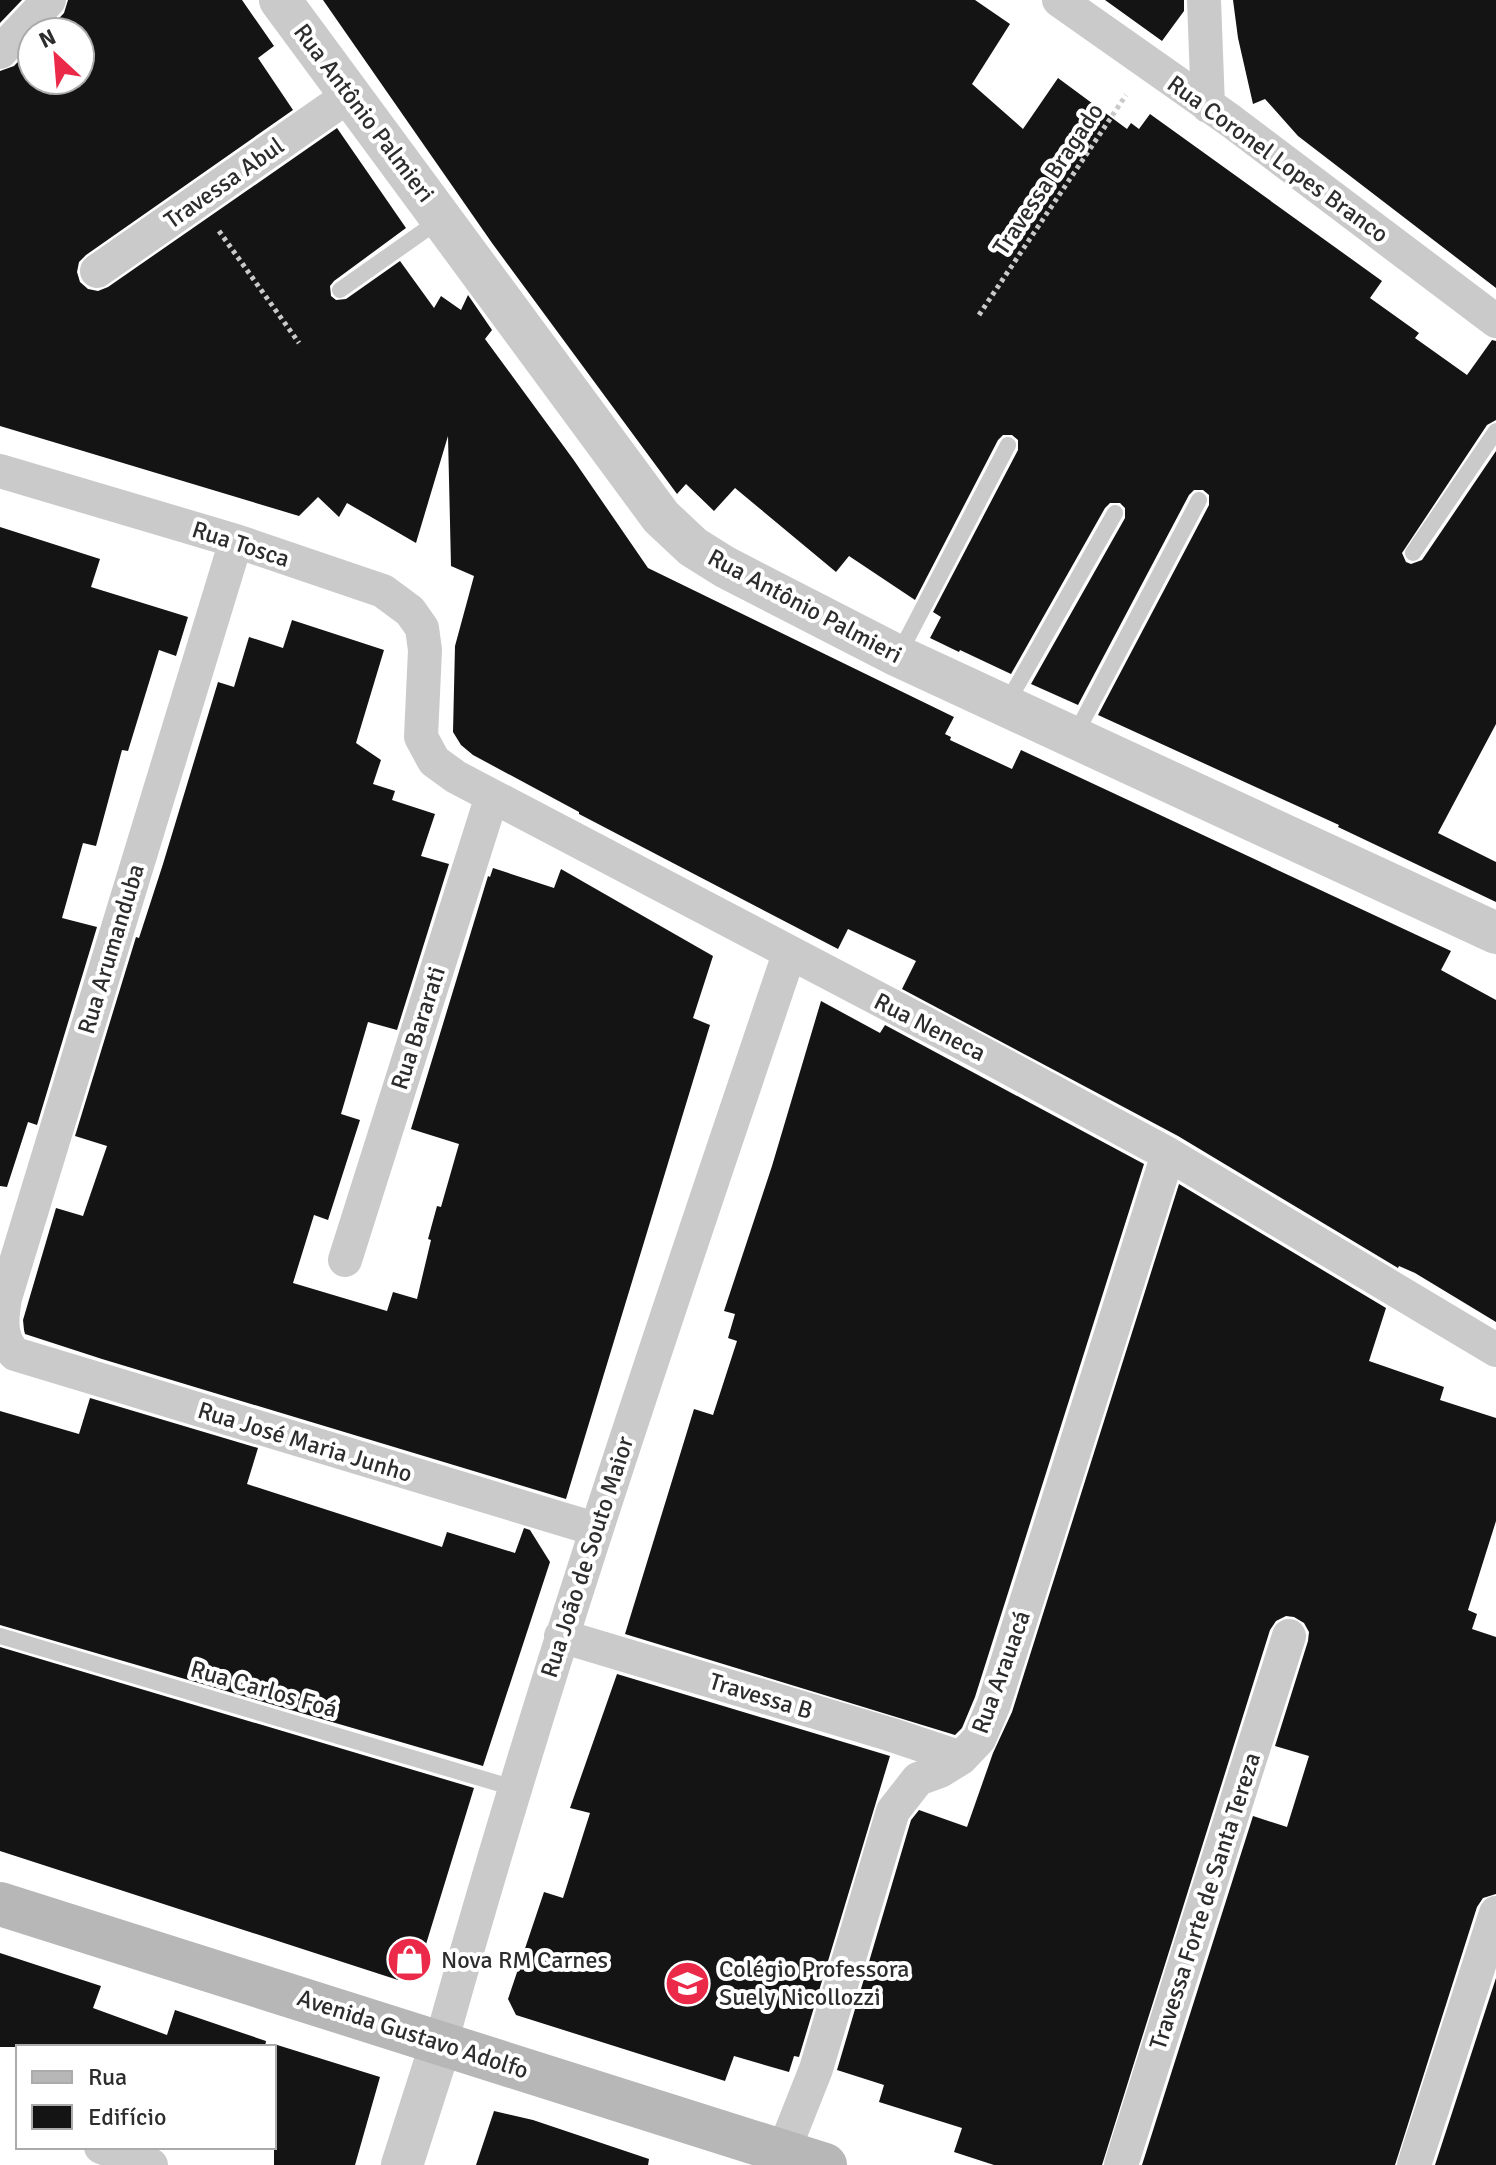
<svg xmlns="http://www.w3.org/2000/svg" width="1496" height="2165" font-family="Signika,sans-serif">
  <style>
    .building { fill: #141414 }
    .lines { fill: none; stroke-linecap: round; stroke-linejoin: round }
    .path { stroke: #cacaca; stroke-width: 5; stroke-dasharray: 4 4; stroke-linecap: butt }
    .service { stroke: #cacaca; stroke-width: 16 }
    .minor { stroke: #cacaca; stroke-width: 34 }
    .tertiary { stroke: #cacaca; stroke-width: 42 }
    .secondary { stroke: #b7b7b7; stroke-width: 44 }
    .labels { text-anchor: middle; stroke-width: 8; stroke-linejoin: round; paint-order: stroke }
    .street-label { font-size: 24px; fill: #2d2d2d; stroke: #fff }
    .poi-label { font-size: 24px; fill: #2d2d2d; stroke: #fff; text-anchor: start }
  </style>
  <rect width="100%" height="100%" fill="#fff"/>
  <path class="building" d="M0 0H22L0 23Z
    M68 0H242L274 46 258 58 293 110 86 255 79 262 77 272 80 282 88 289 98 291 108 287 337 128 406 228 334 281 330 286 331 296 336 300 346 299 400 261 434 308 441 296 461 310 468 295 492 330 485 339 573 459 648 568 954 717 945 734 951 737 950 740 1012 769 1021 750 1451 951 1441 970 1496 1000V1322L1415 1273 1399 1266 1398 1268 1178 1136 902 989 916 961 848 929 838 949 579 814V812L473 755 461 745 453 732 455 646 474 576 451 566 448 436 416 543 347 503 339 517 318 497 299 516 0 426V71L14 66 32 47V80H80V32H46L64 13Z
    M323 0H975L1010 24 972 84 1023 129 1058 78 1127 129 1131 123 1139 129 1150 114 1382 281 1370 298 1419 333 1415 338 1467 375 1492 340 1496 341V420L1487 425 1402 553 1406 562 1411 564 1422 560 1496 451V724L1438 833 1496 862V902L1338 827 1339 825 1098 715 1209 505V495L1203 490H1194L1189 495 1078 705 1031 684 1125 518V508L1120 503H1110L1105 508 1011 674 960 650 959 652 930 638 941 617 933 612 1018 450V440L1012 435H1003L998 440 915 600 849 556 836 572 735 488 714 511 686 484 677 494 492 243Z
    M1105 0H1184V11L1162 41Z
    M1233 0H1496V288L1298 136 1265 99 1253 104 1238 38Z
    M0 527 100 559 91 587 188 617 176 656 159 650 128 751 122 750 96 846 83 843 62 918 97 927 37 1125 28 1122 7 1187 0 1186Z
    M292 620 384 650 356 743 381 760 373 784 395 791 392 800 435 814 421 856 449 864 397 1030 368 1022 341 1114 360 1120 328 1220 314 1215 293 1283 387 1311 393 1292 417 1299 431 1240 428 1239 437 1206 441 1207 459 1144 411 1129 488 876 490 877 493 868 554 888 561 869 713 956 693 1018 710 1025 566 1499 102 1359 25 1334 24 1330 23 1320 56 1208 83 1216 107 1146 75 1136 136 937 139 938 163 864 218 682 234 687 249 637 283 648Z
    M821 1001 880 1033 885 1025 1144 1164 975 1697 962 1728 955 1735 625 1634 694 1409 713 1415 737 1341 728 1338 735 1314 724 1311 772 1166Z
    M1179 1184 1386 1308 1369 1361 1444 1387 1440 1400 1496 1418V1521L1468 1610 1477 1614 1472 1629 1496 1637V1894L1483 1898 1477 1907 1395 2165H1142L1253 1816 1287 1827 1309 1756 1275 1746 1308 1641 1309 1632 1304 1623 1294 1617 1286 1616 1276 1621 1270 1630 1102 2165H994L954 2152 962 2128 879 2102 884 2085 837 2070 911 1820 919 1810 967 1827 993 1753 1012 1712Z
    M90 1398 258 1448 247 1484 442 1547 447 1532 515 1553 524 1528 530 1530 550 1562 483 1766 0 1625V1411L79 1434Z
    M0 1647 474 1788 419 1967 398 1980 0 1851Z
    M617 1674 890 1756 799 2057 794 2056 789 2072 734 2056 725 2081 516 2015 508 1999 544 1892 563 1898 590 1813 570 1808Z
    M0 1953 101 1986 93 2008 167 2035 175 2010 266 2041 265 2047H0Z
    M1496 1978V2165H1435Z
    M274 2044 380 2077 355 2165H274Z
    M494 2111 533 2120 649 2159 648 2165H476Z"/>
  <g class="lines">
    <path class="path" d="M219 231 299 343
      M979 315 1126 95"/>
    <path class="service" d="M340 290 441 219
      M1413 553 1496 431
      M899 654 1008 445
      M1006 705 1115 513
      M1074 737 1199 500
      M0 1636 514 1788"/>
    <path class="minor" d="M1059 0 1231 121 1496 321
      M1204 0 1208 106
      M0 52 49 0
      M97 271 351 94
      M0 471 236 541 383 591 410 611 422 628 425 650 421 737 434 761 456 777 970 1047 1168 1154 1496 1350
      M236 541 5 1298C1 1321 0 1339 15 1354L595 1529
      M345 1260 492 796
      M561 1636 889 1734 961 1758
      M441 2043C543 1675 667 1315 789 954
      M101 2147 151 2165
      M778 2165 816 2069 893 1811 918 1779 940 1771 961 1758 979 1739 994 1704 1168 1154
      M1121 2165 1289 1636
      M1414 2165 1496 1913"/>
    <path class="tertiary" d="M280 0 661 517 693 547 725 567 898 656 1496 933
      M402 2165 441 2043"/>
    <path class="secondary" d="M0 1904 825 2165"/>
  </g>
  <defs>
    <symbol id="shop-disc" viewBox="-11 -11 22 22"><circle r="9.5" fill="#eb2948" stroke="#fff"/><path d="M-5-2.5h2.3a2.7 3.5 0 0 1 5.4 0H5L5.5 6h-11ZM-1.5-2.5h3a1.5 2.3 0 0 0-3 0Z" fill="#fff"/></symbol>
    <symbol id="school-disc" viewBox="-11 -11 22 22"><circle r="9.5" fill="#eb2948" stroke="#fff"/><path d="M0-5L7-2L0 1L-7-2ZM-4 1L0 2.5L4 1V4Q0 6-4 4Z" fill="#fff"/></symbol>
  </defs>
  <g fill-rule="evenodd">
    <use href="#shop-disc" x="384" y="1934" width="51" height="51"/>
    <use href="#school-disc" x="662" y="1958" width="51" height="51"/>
  </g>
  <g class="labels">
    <g class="street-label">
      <text transform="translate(364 113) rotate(53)" y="8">Rua Antônio Palmieri</text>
      <text transform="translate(1278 159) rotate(36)" y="8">Rua Coronel Lopes Branco</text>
      <text transform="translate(1048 179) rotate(-56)" y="8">Travessa Bragado</text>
      <text transform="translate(224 183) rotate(-35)" y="8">Travessa Abul</text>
      <text transform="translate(241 544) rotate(18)" y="8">Rua Tosca</text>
      <text transform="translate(805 606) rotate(28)" y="8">Rua Antônio Palmieri</text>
      <text transform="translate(111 949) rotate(-73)" y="8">Rua Arumanduba</text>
      <text transform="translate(930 1027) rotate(27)" y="8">Rua Neneca</text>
      <text transform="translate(418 1028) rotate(-72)" y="8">Rua Bararati</text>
      <text transform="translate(305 1442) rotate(17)" y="8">Rua José Maria Junho</text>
      <text transform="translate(587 1557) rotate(-72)" y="8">Rua João de Souto Maior</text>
      <text transform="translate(1001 1672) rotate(-70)" y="8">Rua Arauacá</text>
      <text transform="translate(264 1689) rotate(16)" y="8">Rua Carlos Foá</text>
      <text transform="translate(761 1696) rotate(17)" y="8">Travessa B</text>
      <text transform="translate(1205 1901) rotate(-72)" y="8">Travessa Forte de Santa Tereza</text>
      <text transform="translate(413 2034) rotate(18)" y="8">Avenida Gustavo Adolfo</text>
    </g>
    <g class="poi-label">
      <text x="441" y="1968">Nova RM Carnes</text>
      <text x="719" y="1977">Colégio Professora<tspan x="719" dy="28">Suely Nicollozzi</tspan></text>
    </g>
  </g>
  <rect x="16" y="2045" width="260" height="104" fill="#ffffff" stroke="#ababab" stroke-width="2"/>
  <rect x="32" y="2071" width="40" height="12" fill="#b7b7b7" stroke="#ababab" stroke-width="2"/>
  <text x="88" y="2085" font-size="24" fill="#2d2d2d">Rua</text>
  <rect x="32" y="2105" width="40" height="24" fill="#141414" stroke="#ababab" stroke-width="2"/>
  <text x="88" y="2125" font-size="24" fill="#2d2d2d">Edifício</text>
  <g transform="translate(56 56) rotate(334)"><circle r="38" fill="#ffffff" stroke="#ababab" stroke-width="2"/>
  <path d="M0-6L14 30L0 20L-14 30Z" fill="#eb2948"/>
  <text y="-12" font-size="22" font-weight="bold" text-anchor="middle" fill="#2d2d2d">N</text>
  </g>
</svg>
